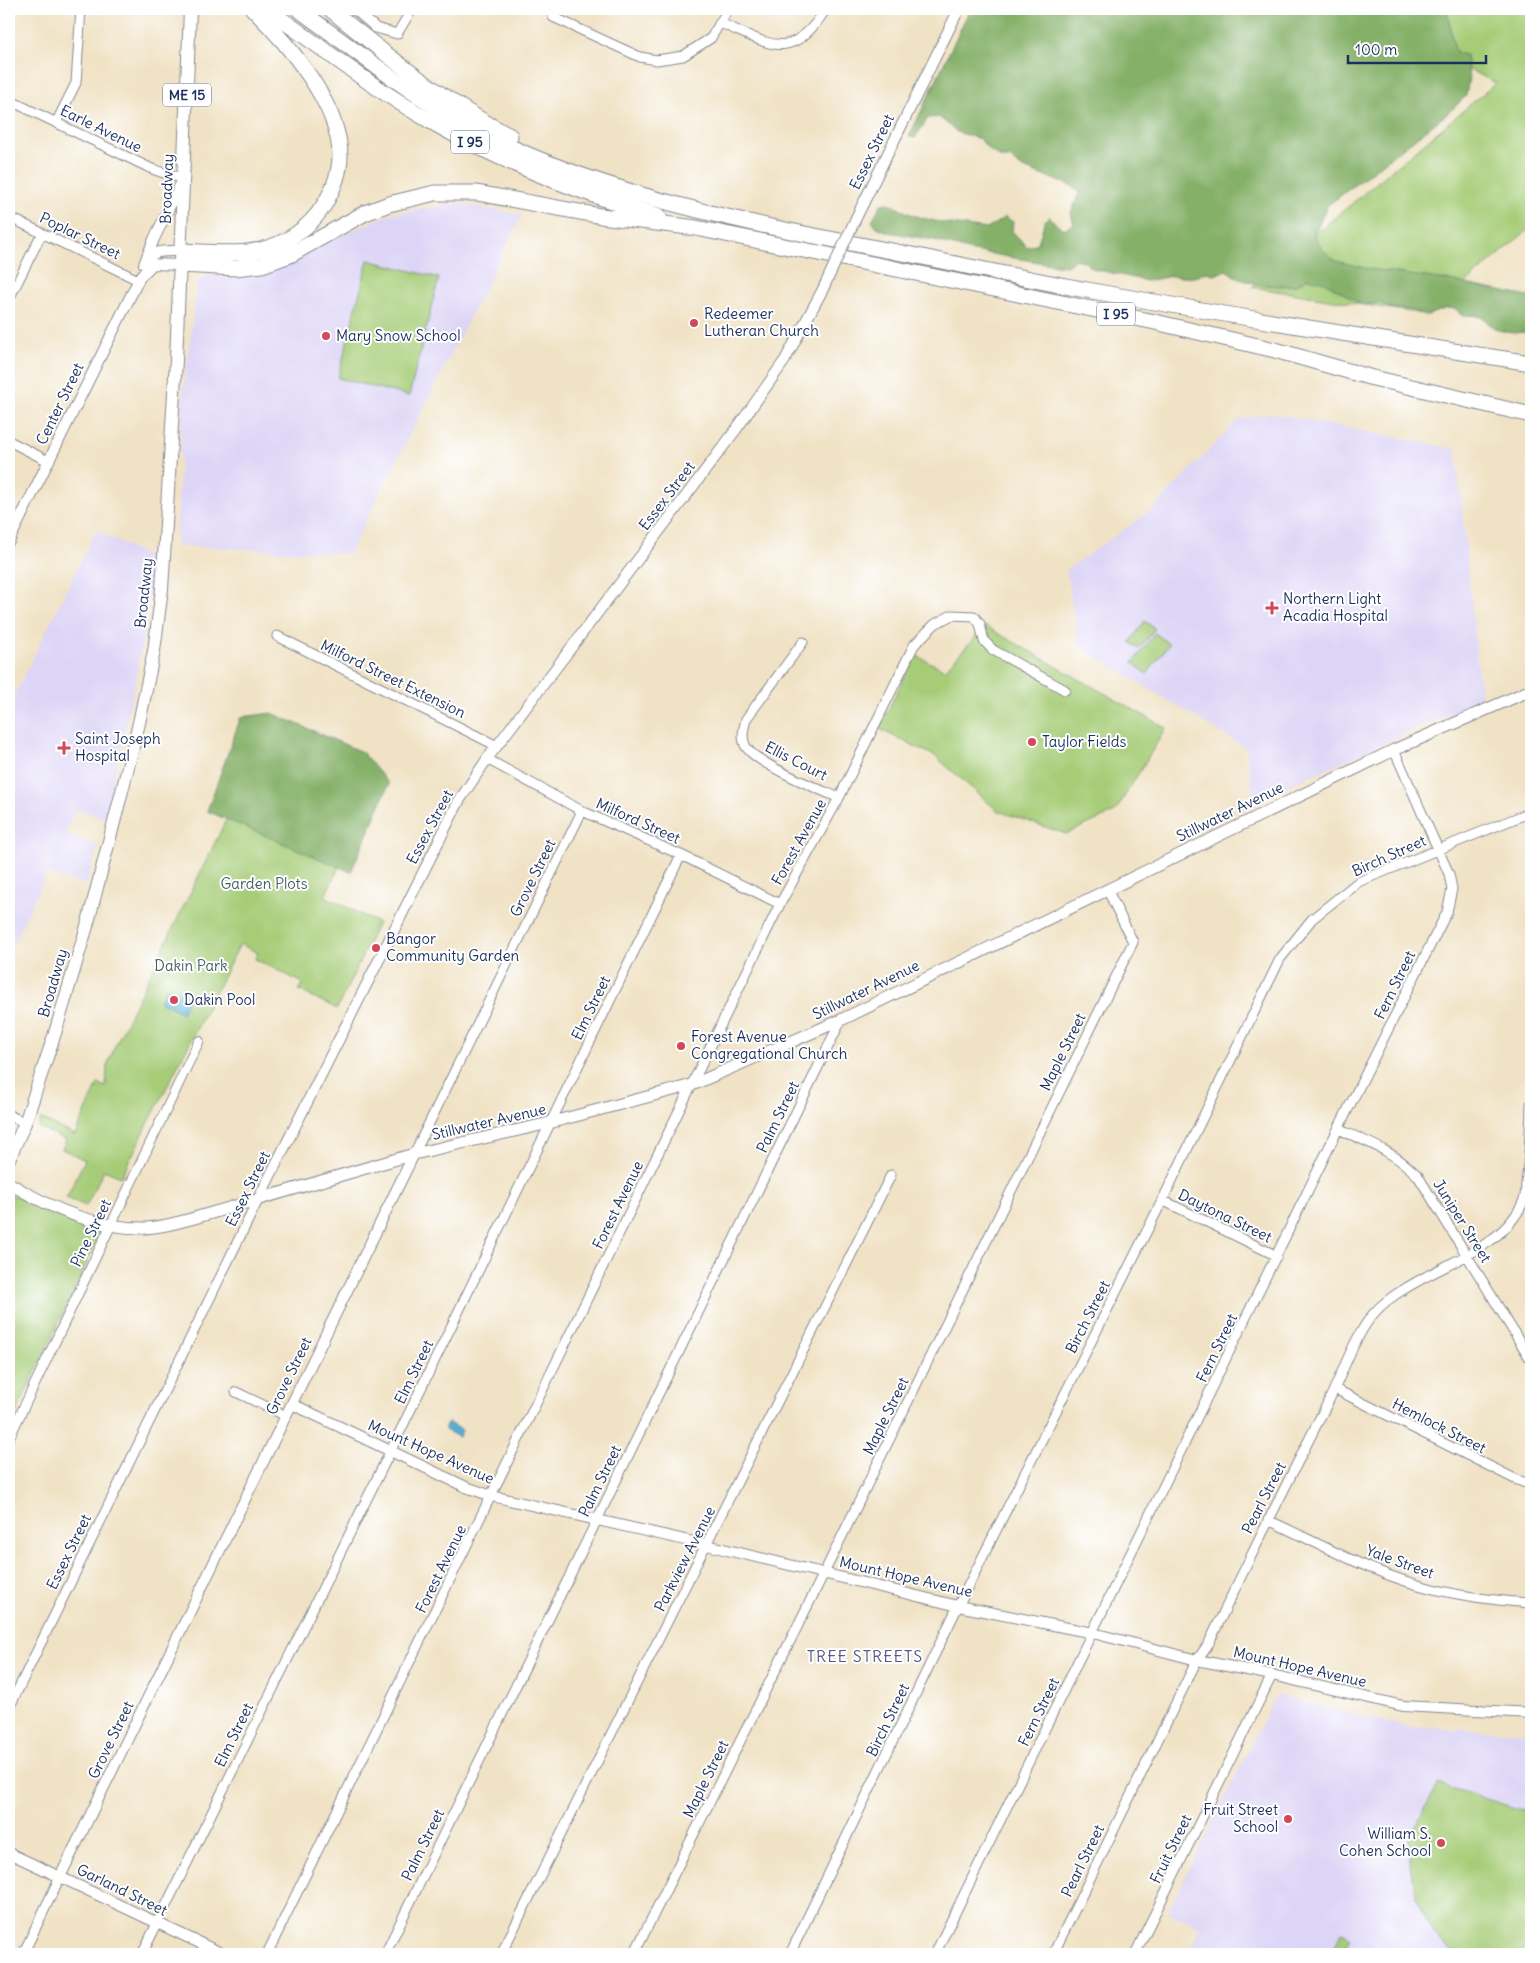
<svg xmlns="http://www.w3.org/2000/svg" width="1540" height="1963" font-family="Delius,sans-serif">
  <style>
    .built { fill: #ddd5f6 }
    .green { fill: #a6cc77; stroke: #607e6a }
    .forest { fill: #84b068; stroke: #507063 }
    .water { fill: #54aed1; stroke: #386e98 }
    .lines { fill: none; stroke-linecap: round; stroke-linejoin: round }
    .minor-casing { stroke: #868891; stroke-width: 11 }
    .tertiary-casing { stroke: #868891; stroke-width: 12 }
    .secondary-casing { stroke: #868891; stroke-width: 13 }
    .primary-casing { stroke: #868891; stroke-width: 14 }
    .motorway-casing { stroke: #868891; stroke-width: 17 }
    .minor { stroke: #fff; stroke-width: 9 }
    .tertiary { stroke: #fff; stroke-width: 10 }
    .secondary { stroke: #fff; stroke-width: 11 }
    .primary { stroke: #fff; stroke-width: 12 }
    .motorway { stroke: #fff; stroke-width: 15 }
    .tertiary-bridge-casing { stroke: #868891; stroke-width: 12; stroke-linecap: butt }
    .tertiary-bridge { stroke: #fff; stroke-width: 10 }
    .poi-dot { fill: #d1495b; stroke: #fff; stroke-width: 2 }
    .labels { text-anchor: middle; stroke-width: 4; stroke-linejoin: round; paint-order: stroke }
    .shield { fill: #fff; stroke: #5f6d8e; stroke-width: 1 }
    .shield-label { font-size: 14px; font-weight: bold; fill: #1b2f5e }
    .street-label { font-size: 15px; fill: #1b2f5e; stroke: #fff }
    .poi-label { font-size: 15px; fill: #1b2f5e; stroke: #fff; text-anchor: start }
    .park-label { font-size: 15px; fill: #455e66; stroke: #fff }
    .neighbourhood-label { font-size: 16px; letter-spacing: 1px; fill: #56598c; stroke: #fff }
  </style>
  <rect width="100%" height="100%" fill="#fff"/>
  <filter id="ink" filterUnits="userSpaceOnUse"><feTurbulence type="fractalNoise" baseFrequency=".02" numOctaves="2"/><feDisplacementMap in="SourceGraphic" scale="10" xChannelSelector="R" yChannelSelector="G"/><feConvolveMatrix kernelMatrix="1 2 1 2 8 2 1 2 1" color-interpolation-filters="sRGB"/></filter>
  <filter id="wash" filterUnits="userSpaceOnUse"><feTurbulence type="fractalNoise" baseFrequency=".0096" numOctaves="4" result="noise"/><feDisplacementMap in="SourceGraphic" scale="20" xChannelSelector="R" yChannelSelector="G"/><feGaussianBlur stdDeviation="1.12" result="paint"/><feColorMatrix in="noise" values="0 0 0 0 0 0 0 0 0 0 0 0 0 0 0 0 0 1.4 0 .05"/><feComposite in="paint" operator="in"/></filter>
  <g filter="url(#wash)">
    <rect width="100%" height="100%" fill="#f0e2c4"/>
    <path class="built" d="M456 203 522 215 349 554 176 546 183 391 198 280 205 276 259 273 278 268 339 236 391 214Z
      M1270 413 1456 449 1481 700 1254 801 1246 748 1079 646 1066 570 1152 510 1238 420Z
      M96 530 151 558 149 603 136 678 105 818 76 809 65 833 98 846 86 885 47 873 9 953V706Z
      M1276 1695 1407 1727 1531 1732V1954H1187L1200 1928 1168 1912Z"/>
    <path class="green" d="M1347 9H1531V227L1429 315 1252 287 1496 83Z
      M368 260 439 278 409 396 338 378Z
      M1145 621 1155 629 1139 649 1130 642Z
      M985 626 1166 728 1115 812 1066 834 998 811 935 756 879 729 915 655 945 670Z
      M1155 633 1169 644 1147 674 1133 663Z
      M261 749 370 804 325 896 378 923 337 1009 299 990 303 983 255 959 258 953 240 944 121 1177 104 1170 86 1206 66 1198 85 1160 62 1149 66 1140 38 1127 41 1119 75 1135 98 1084 106 1087 107 1066 115 1046Z
      M9 1195 17 1196 59 1216 93 1227 99 1232 98 1239 9 1428Z
      M1438 1784 1531 1813V1941L1522 1954H1458C1427 1939 1416 1901 1411 1870 1410 1860 1408 1848 1410 1839 1416 1822 1430 1800 1438 1784Z
      M1342 1932 1351 1937 1342 1954H1331Z"/>
    <path class="forest" d="M970 9H1446C1451 24 1450 38 1457 53L1466 55 1469 77 1466 96 1447 114 1327 206 1314 235 1323 250 1336 261 1370 269 1446 280 1529 297 1531 301V332C1522 332 1511 334 1502 331 1483 325 1488 312 1462 316L1456 309 1447 308 1425 316 1412 310 1391 308 1379 303 1362 305 1325 282 1308 278 1296 285 1280 286 1262 285 1239 279 1226 270 1215 275 1208 272 1194 277 1171 276 1147 281 1094 269 1085 262 1075 259 1067 266 1056 265 968 250 934 240 888 232 877 227 872 221 881 204 889 203C918 222 954 224 987 229L1005 217 1013 222 1012 231 1027 247 1038 243 1045 220 1050 217 1057 225 1064 229 1074 224 1071 213 1079 192 1072 186 1023 168 1009 158H1001L987 148 980 139 957 132 939 117 928 118 915 138 909 137Z
      M272 713 362 752 389 784 351 872 207 811 241 717Z"/>
    <path class="water" d="M167 987 189 998 182 1013 160 1001Z
      M448 1423 462 1430 459 1437 445 1430V1427Z"/>
  </g>
  <g filter="url(#ink)">
    <g class="lines">
      <defs>
        <path id="minor" d="M354 9 376 28 397 34 412 9
          M557 9 553 17 640 57 657 60 683 56 711 38 728 9
          M720 23C771 44 790 64 826 9
          M9 100 152 169 170 175 184 178
          M56 123 76 83 81 9
          M9 217 138 280
          M9 299 42 233
          M9 441 48 461
          M277 636 497 746
          M803 642 746 719C744 728 741 736 745 745 753 763 819 789 839 798
          M487 759 582 811 681 855 780 904
          M9 1115 25 1123
          M1338 1129C1370 1143 1393 1151 1418 1176L1531 1360
          M414 1154 582 811
          M1162 1200 1277 1256
          M1335 1389 1515 1479 1531 1485
          M236 1392 286 1416
          M9 1438 199 1041
          M1268 1520C1322 1545 1375 1575 1433 1589 1466 1597 1498 1601 1531 1603
          M9 1708 259 1198
          M23 1954 60 1877
          M142 1954 391 1450 681 855
          M267 1954 780 904 839 798 914 645 935 624 952 615 974 616 980 624 984 641 993 650 1065 690
          M385 1954 841 1020
          M501 1954 891 1175
          M634 1954 824 1573 1133 942 1107 889
          M790 1954 958 1606 1164 1197 1280 959 1312 919 1358 882 1531 812
          M935 1954 1338 1129 1447 912 1452 889 1449 874 1394 750
          M1053 1954 1197 1660 1209 1643C1247 1563 1286 1485 1326 1406 1341 1378 1351 1344 1370 1318 1383 1300 1407 1287 1427 1276 1461 1258 1507 1240 1523 1202 1526 1196 1526 1189 1526 1183 1530 1157 1530 1130 1531 1104
          M1135 1954 1272 1675"/>
        <path id="tertiary" d="M856 218 959 9
          M146 261C155 249 167 251 181 251
          M144 264 154 239 182 181
          M9 541 140 277 153 264 180 265
          M259 1198 459 801 487 759 735 431 785 360 823 289
          M292 1404 466 1487 492 1496 707 1545 958 1606 1093 1633 1197 1660 1272 1675 1403 1706 1531 1713
          M9 1853 223 1954
          M60 1877 414 1154"/>
        <path id="secondary" d="M9 1183C48 1207 96 1228 142 1228 159 1228 175 1223 191 1219L414 1154 549 1123 692 1085 841 1020 1394 750 1531 690"/>
        <path id="primary" d="M9 1159 25 1123 55 1033 87 926 120 799 139 723 154 651 162 589 176 360 190 9"/>
        <path id="motorway" d="M267 9C321 47 374 89 432 122 503 163 581 193 659 216
          M298 9C362 55 416 100 487 136 619 201 764 226 907 254 967 266 1027 279 1087 290 1234 317 1383 340 1531 363
          M330 9C386 55 445 102 510 136
          M181 251C206 252 235 255 260 250 286 244 310 228 324 205 333 190 340 174 340 156 340 104 287 43 253 9
          M180 265 236 268 262 265 290 255 365 213 389 204 435 193H477L601 216 696 228 1155 322 1275 350 1369 377 1531 415"/>
      </defs>
      <use href="#minor" class="minor-casing"/>
      <use href="#tertiary" class="tertiary-casing"/>
      <use href="#secondary" class="secondary-casing"/>
      <use href="#primary" class="primary-casing"/>
      <use href="#motorway" class="motorway-casing"/>
      <use href="#minor" class="minor"/>
      <use href="#tertiary" class="tertiary"/>
      <use href="#secondary" class="secondary"/>
      <use href="#primary" class="primary"/>
      <use href="#motorway" class="motorway"/>
      <defs>
        <path id="tertiary-bridge" d="M823 289 856 218"/>
      </defs>
      <use href="#tertiary-bridge" class="tertiary-bridge-casing"/>
      <use href="#tertiary-bridge" class="tertiary-bridge"/>
    </g>
  </g>
  <g class="poi-dot">
    <circle cx="694" cy="323" r="5"/>
    <circle cx="326" cy="336" r="5"/>
    <path d="M1269.5 600.5h5v5h5v5h-5v5h-5v-5h-5v-5h5z"/>
    <circle cx="1032" cy="742" r="5"/>
    <path d="M61.5 740.5h5v5h5v5h-5v5h-5v-5h-5v-5h5z"/>
    <circle cx="376" cy="948" r="5"/>
    <circle cx="174" cy="1000" r="5"/>
    <circle cx="681" cy="1046" r="5"/>
    <circle cx="1288" cy="1819" r="5"/>
    <circle cx="1441" cy="1843" r="5"/>
  </g>
  <g class="labels">
    <g class="shield">
      <rect x="163" y="83.5" width="48" height="23" rx="4"/>
      <rect x="451" y="130.5" width="38" height="23" rx="4"/>
      <rect x="1097" y="302.5" width="38" height="23" rx="4"/>
    </g>
    <g class="shield-label">
      <text x="187" y="100">ME 15</text>
      <text x="470" y="147">I 95</text>
      <text x="1116" y="319">I 95</text>
    </g>
    <g class="street-label">
      <text transform="translate(101 129) rotate(26)" y="5">Earle Avenue</text>
      <text transform="translate(872 152) rotate(-64)" y="5">Essex Street</text>
      <text transform="translate(167 189) rotate(-88)" y="5">Broadway</text>
      <text transform="translate(80 236) rotate(26)" y="5">Poplar Street</text>
      <text transform="translate(60 404) rotate(-64)" y="5">Center Street</text>
      <text transform="translate(667 496) rotate(-53)" y="5">Essex Street</text>
      <text transform="translate(144 593) rotate(-84)" y="5">Broadway</text>
      <text transform="translate(393 679) rotate(26)" y="5">Milford Street Extension</text>
      <text transform="translate(796 761) rotate(27)" y="5">Ellis Court</text>
      <text transform="translate(1230 812) rotate(-26)" y="5">Stillwater Avenue</text>
      <text transform="translate(638 821) rotate(24)" y="5">Milford Street</text>
      <text transform="translate(430 827) rotate(-62)" y="5">Essex Street</text>
      <text transform="translate(799 842) rotate(-61)" y="5">Forest Avenue</text>
      <text transform="translate(1389 856) rotate(-24)" y="5">Birch Street</text>
      <text transform="translate(533 878) rotate(-64)" y="5">Grove Street</text>
      <text transform="translate(53 983) rotate(-74)" y="5">Broadway</text>
      <text transform="translate(1395 985) rotate(-64)" y="5">Fern Street</text>
      <text transform="translate(866 990) rotate(-26)" y="5">Stillwater Avenue</text>
      <text transform="translate(591 1008) rotate(-64)" y="5">Elm Street</text>
      <text transform="translate(1063 1052) rotate(-64)" y="5">Maple Street</text>
      <text transform="translate(778 1117) rotate(-64)" y="5">Palm Street</text>
      <text transform="translate(489 1122) rotate(-13)" y="5">Stillwater Avenue</text>
      <text transform="translate(248 1189) rotate(-64)" y="5">Essex Street</text>
      <text transform="translate(618 1205) rotate(-64)" y="5">Forest Avenue</text>
      <text transform="translate(1225 1216) rotate(26)" y="5">Daytona Street</text>
      <text transform="translate(1462 1221) rotate(58)" y="5">Juniper Street</text>
      <text transform="translate(91 1233) rotate(-64)" y="5">Pine Street</text>
      <text transform="translate(1088 1317) rotate(-63)" y="5">Birch Street</text>
      <text transform="translate(1217 1348) rotate(-64)" y="5">Fern Street</text>
      <text transform="translate(414 1372) rotate(-64)" y="5">Elm Street</text>
      <text transform="translate(289 1376) rotate(-64)" y="5">Grove Street</text>
      <text transform="translate(886 1416) rotate(-64)" y="5">Maple Street</text>
      <text transform="translate(1439 1426) rotate(27)" y="5">Hemlock Street</text>
      <text transform="translate(431 1452) rotate(24)" y="5">Mount Hope Avenue</text>
      <text transform="translate(600 1481) rotate(-64)" y="5">Palm Street</text>
      <text transform="translate(1264 1498) rotate(-63)" y="5">Pearl Street</text>
      <text transform="translate(69 1552) rotate(-64)" y="5">Essex Street</text>
      <text transform="translate(685 1559) rotate(-63)" y="5">Parkview Avenue</text>
      <text transform="translate(1400 1562) rotate(20)" y="5">Yale Street</text>
      <text transform="translate(441 1569) rotate(-64)" y="5">Forest Avenue</text>
      <text transform="translate(906 1577) rotate(13)" y="5">Mount Hope Avenue</text>
      <text transform="translate(1300 1667) rotate(13)" y="5">Mount Hope Avenue</text>
      <text transform="translate(1039 1712) rotate(-64)" y="5">Fern Street</text>
      <text transform="translate(888 1720) rotate(-64)" y="5">Birch Street</text>
      <text transform="translate(234 1735) rotate(-64)" y="5">Elm Street</text>
      <text transform="translate(111 1740) rotate(-64)" y="5">Grove Street</text>
      <text transform="translate(706 1779) rotate(-64)" y="5">Maple Street</text>
      <text transform="translate(423 1845) rotate(-64)" y="5">Palm Street</text>
      <text transform="translate(1171 1849) rotate(-64)" y="5">Fruit Street</text>
      <text transform="translate(1083 1861) rotate(-64)" y="5">Pearl Street</text>
      <text transform="translate(122 1890) rotate(26)" y="5">Garland Street</text>
    </g>
    <g class="poi-label">
      <text x="704" y="319">Redeemer<tspan x="704" dy="17">Lutheran Church</tspan></text>
      <text x="336" y="341">Mary Snow School</text>
      <text x="1283" y="604">Northern Light<tspan x="1283" dy="17">Acadia Hospital</tspan></text>
      <text x="75" y="744">Saint Joseph<tspan x="75" dy="17">Hospital</tspan></text>
      <text x="1042" y="747">Taylor Fields</text>
      <text x="386" y="944">Bangor<tspan x="386" dy="17">Community Garden</tspan></text>
      <text x="184" y="1005">Dakin Pool</text>
      <text x="691" y="1042">Forest Avenue<tspan x="691" dy="17">Congregational Church</tspan></text>
      <text x="1278" y="1815" text-anchor="end">Fruit Street<tspan x="1278" dy="17">School</tspan></text>
      <text x="1431" y="1839" text-anchor="end">William S.<tspan x="1431" dy="17">Cohen School</tspan></text>
    </g>
    <g class="park-label">
      <text x="264" y="889">Garden Plots</text>
      <text x="191" y="971">Dakin Park</text>
    </g>
    <g class="neighbourhood-label">
      <text x="865" y="1662">TREE STREETS</text>
    </g>
  </g>
  <rect width="1540" height="1963" fill="none" stroke="#fff" stroke-width="30"/>
  <path d="M1348 55v8h138v-8" fill="none" stroke="#1b2f5e" stroke-width="2.5"/>
  <text x="1355" y="55" font-size="15" fill="#1b2f5e" stroke="#ffffff" stroke-width="4" paint-order="stroke">100 m</text>
</svg>
